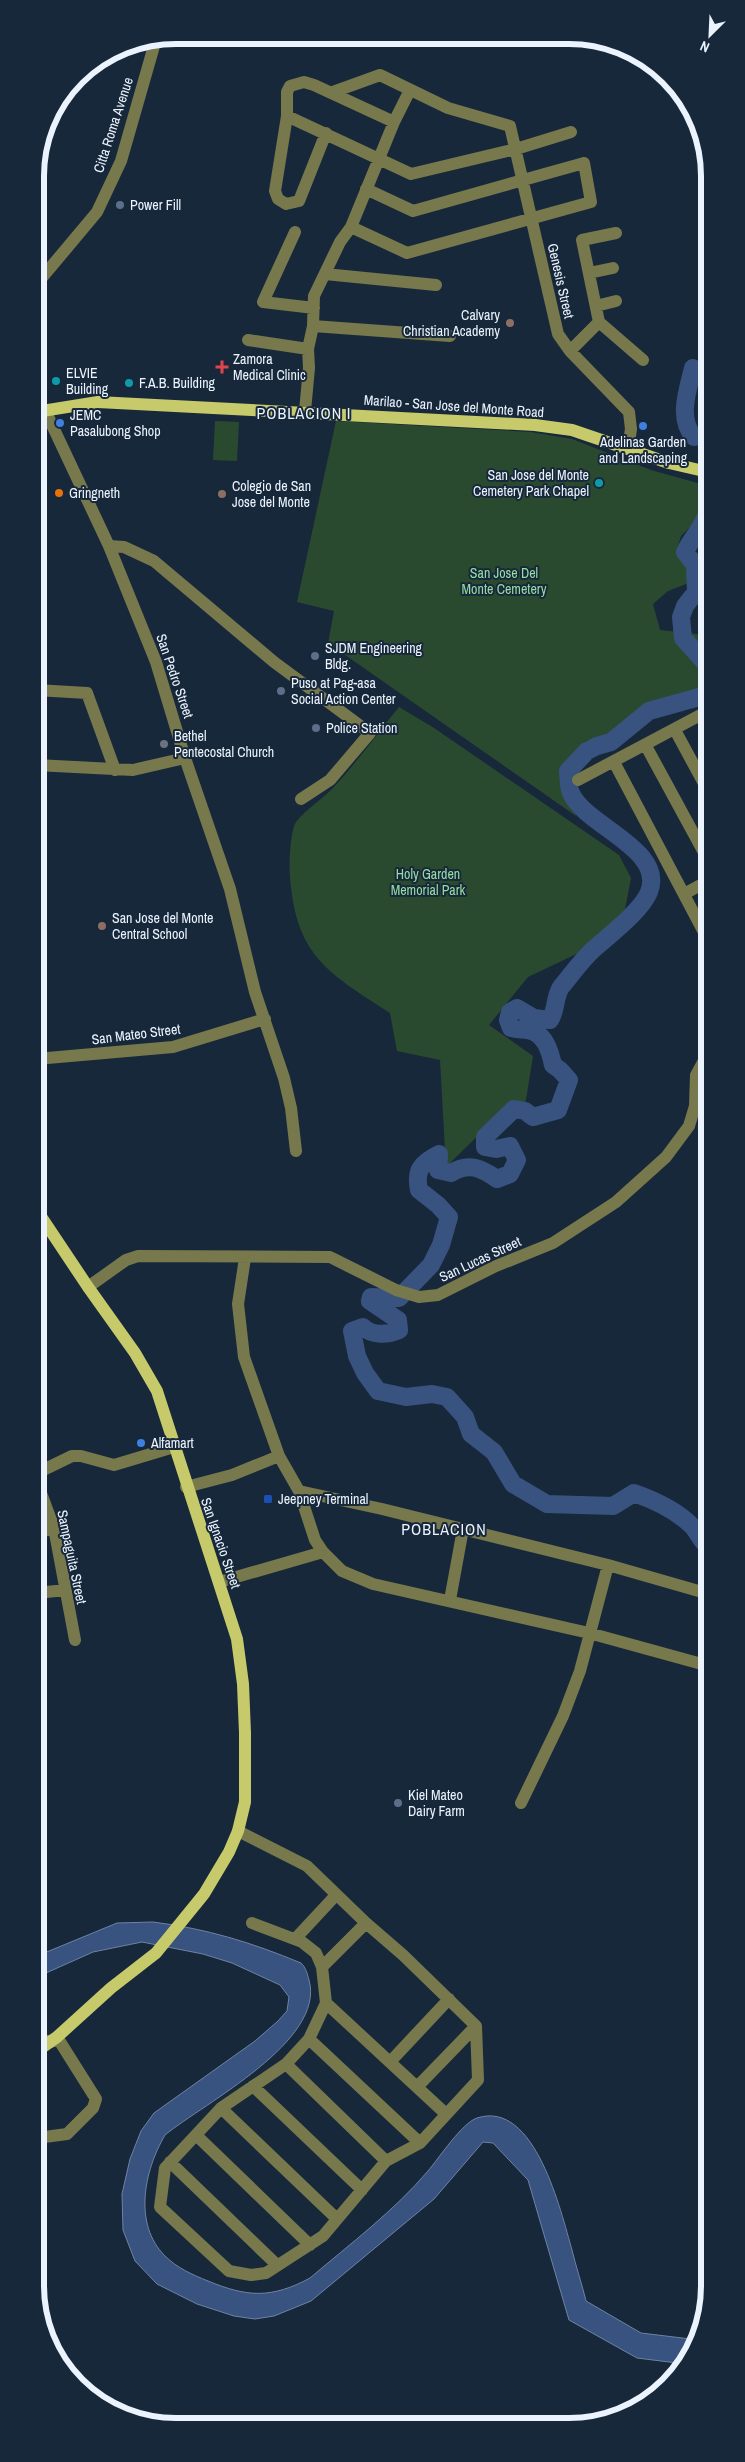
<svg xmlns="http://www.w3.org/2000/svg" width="745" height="2462" font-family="'Archivo Narrow',sans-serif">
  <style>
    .green { fill: #2a4a30 }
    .water { fill: #38537f; stroke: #6e83a5 }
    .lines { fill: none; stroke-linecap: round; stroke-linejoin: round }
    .river { stroke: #38537f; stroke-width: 18 }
    .minor { stroke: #77784c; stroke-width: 12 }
    .major { stroke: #c7ca6a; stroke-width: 12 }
    .service-dot { fill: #5c6f8a; stroke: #18283b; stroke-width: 2 }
    .education-dot { fill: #8d6e63; stroke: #18283b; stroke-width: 2 }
    .health-dot { fill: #e0444e; stroke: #18283b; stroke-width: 2 }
    .culture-dot { fill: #0f9aa8; stroke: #18283b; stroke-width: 2 }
    .shop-dot { fill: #3f7fe0; stroke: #18283b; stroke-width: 2 }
    .food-dot { fill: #e8710a; stroke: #18283b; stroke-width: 2 }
    .worship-dot { fill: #6b7280; stroke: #18283b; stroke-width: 2 }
    .transit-dot { fill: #1a4fb4; stroke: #18283b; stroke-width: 2 }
    .labels { text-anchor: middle; stroke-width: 4; stroke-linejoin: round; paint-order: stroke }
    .street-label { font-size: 14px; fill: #ebf4fe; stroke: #18283b }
    .poi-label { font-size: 14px; fill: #ebf4fe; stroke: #18283b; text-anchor: start }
    .park-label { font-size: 14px; fill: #95dda1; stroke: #18283b }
    .quarter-label { font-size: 16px; letter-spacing: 1px; fill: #ebf4fe; stroke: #18283b }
    .rim { fill: none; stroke: #ebf4fe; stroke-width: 6 }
  </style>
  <rect width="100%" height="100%" fill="#18283b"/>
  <path class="green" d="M215 421 239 422 237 461 213 460Z
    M336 421 531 432 572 439 651 470 701 484 707 490 706 511 681 536 676 553 689 562 691 582 668 591 653 604 660 630 697 634 708 652V690C694 696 679 694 665 698 644 703 625 715 617 736L586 741 562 769 576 816 328 643 334 611 297 602Z
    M399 707 434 728 619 855 631 878 625 909 589 948 528 977 489 1025 533 1056 525 1106H508L446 1167 440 1060 397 1051 390 1013C329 973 296 957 290 877 289 865 290 834 295 824 302 812 324 798 334 787 357 762 377 734 399 707Z"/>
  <path class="water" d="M153 1922C208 1929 250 1942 301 1963 306 1968 307 1973 309 1980 326 2041 204 2103 165 2135 144 2171 133 2224 165 2256 177 2268 193 2275 208 2281 247 2297 271 2299 310 2278 350 2244 394 2211 428 2171 439 2158 462 2123 477 2118 535 2099 561 2212 572 2250 576 2267 582 2284 586 2301L641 2333 699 2340 685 2364 637 2358 569 2320 528 2180 493 2143 483 2142 434 2199 311 2301 274 2316 255 2319 234 2316 197 2304 157 2284 135 2261 123 2230 122 2194 130 2159 141 2131 154 2113 255 2041 278 2021 287 2011 289 1997 280 1985 232 1963 203 1954 142 1942 93 1952 37 1977V1956L117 1923Z"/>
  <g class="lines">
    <path class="river" d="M693 368C688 389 677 419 694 437L708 434
      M708 511C703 528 692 537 685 552L695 565 696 592 685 606 681 617 683 638 708 666
      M708 692 703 696 649 711 611 742 597 746 587 751 568 771C569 778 568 787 571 793 585 826 666 849 649 892 642 910 611 934 596 947 583 958 572 974 561 987 554 998 557 1009 550 1020L534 1018 517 1008 510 1012 508 1020 511 1028C517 1030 522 1029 528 1030 545 1033 550 1051 553 1065L560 1070 569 1080 558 1110 533 1117 525 1111 514 1109 485 1137V1147L496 1149 510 1146 517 1160 510 1174 497 1179C481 1168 469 1162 451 1173L438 1170 439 1154C421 1163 415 1170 419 1190L438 1205 449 1217 441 1245 431 1265 399 1298 371 1297 370 1301 398 1320 399 1330C388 1335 372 1336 363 1327L352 1331 357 1356 365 1373 378 1391 406 1397 432 1394 447 1397 465 1417 471 1434 494 1452 513 1484 547 1504 613 1506 634 1493C654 1500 677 1511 692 1526 699 1533 700 1541 709 1547"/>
    <path class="minor" d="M333 92 380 75 448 108 510 126 558 334 570 351 629 412 631 429 628 449
      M287 116 411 174 516 149 571 132
      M326 133 299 201 286 204 278 199 275 191 287 116V92L290 86 304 82 314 85 394 122
      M351 227 407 253 591 202 584 163 413 211 366 189
      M295 232 263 302 314 308
      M616 233 582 240 599 322 643 360
      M589 273 613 268
      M325 274 436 285
      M35 286 97 212 121 161 156 39
      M596 306 616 301
      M313 326 450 336
      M248 340 308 349
      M570 351 599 322
      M45 410 109 546 156 662 185 758 230 889 255 992 284 1078 291 1108 296 1151
      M305 411 309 368 308 349 313 326 314 296 340 242 351 227 394 122 410 90
      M109 546 124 547 154 561 274 662 370 733 330 780 301 799
      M36 666 41 588
      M36 690 87 693 115 770
      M675 730 708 791
      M646 746 708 860
      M614 762 708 940
      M36 765 133 770 185 758
      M578 780 708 711
      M684 894 708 881
      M36 1059 173 1047 265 1019
      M245 1258 238 1304 244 1357 279 1456 299 1491 315 1540 323 1552 342 1571 373 1584 589 1633 709 1666
      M88 1287 126 1260 138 1256 330 1257 396 1290 419 1297 438 1295 496 1266 553 1243 616 1202 666 1157 689 1126 695 1106 696 1075 708 1053
      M37 1473 72 1456H81L114 1465 174 1447
      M37 1482 54 1528 75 1640
      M186 1487 232 1475 279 1456
      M299 1491 382 1509 608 1565 709 1594
      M37 1533 54 1528
      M219 1582 323 1552
      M37 1593 65 1590
      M450 1600 463 1529
      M521 1803 563 1716 580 1671 608 1565
      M238 1831 307 1866 366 1923 322 1967 326 2003 309 2039 286 2064 221 2108 165 2168 160 2207 229 2271 251 2275 266 2273 323 2236 386 2161 420 2143 478 2080 476 2026 403 1955 366 1923
      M252 1923 302 1942 316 1953 322 1967
      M296 1938 336 1895
      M326 2003 446 2114
      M37 2038 51 2042
      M309 2039 420 2143
      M390 2062 449 1999
      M286 2064 386 2161
      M253 2086 362 2190
      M417 2087 476 2026
      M221 2108 337 2219
      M196 2135 310 2245
      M37 2138 67 2134 93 2108 96 2099 57 2037
      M170 2162 277 2265"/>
    <path class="major" d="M36 412 98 402 535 425 572 430 669 463 708 472
      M36 1209 88 1287 135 1353 157 1391 237 1639 243 1684 245 1733V1802L238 1831 229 1852 204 1894 156 1953 111 1988 57 2037 37 2051"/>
  </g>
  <g class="service-dot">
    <circle cx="120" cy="205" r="5"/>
    <circle cx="315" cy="656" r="5"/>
    <circle cx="281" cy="691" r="5"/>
    <circle cx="316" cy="728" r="5"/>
    <circle cx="398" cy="1803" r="5"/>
  </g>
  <g class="education-dot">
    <circle cx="510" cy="323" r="5"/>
    <circle cx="222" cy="494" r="5"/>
    <circle cx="102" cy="926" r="5"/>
  </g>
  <path class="health-dot" d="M219.5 359.5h5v5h5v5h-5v5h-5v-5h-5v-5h5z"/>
  <g class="culture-dot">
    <circle cx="56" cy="381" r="5"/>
    <circle cx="129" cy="383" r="5"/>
    <circle cx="599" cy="483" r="5"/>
  </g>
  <g class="shop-dot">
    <circle cx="60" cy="423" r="5"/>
    <circle cx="643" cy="426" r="5"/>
    <circle cx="141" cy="1443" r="5"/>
  </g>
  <circle class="food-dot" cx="59" cy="493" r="5"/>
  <circle class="worship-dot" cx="164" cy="744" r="5"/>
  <rect class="transit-dot" x="263" y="1494" width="10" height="10" rx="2.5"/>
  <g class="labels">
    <g class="street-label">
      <text transform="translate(113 125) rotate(-72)" y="5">Citta Roma Avenue</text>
      <text transform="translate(561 281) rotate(77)" y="5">Genesis Street</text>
      <text transform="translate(454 406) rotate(4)" y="5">Marilao - San Jose del Monte Road</text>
      <text transform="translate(175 676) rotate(71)" y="5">San Pedro Street</text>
      <text transform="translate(136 1034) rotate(-7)" y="5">San Mateo Street</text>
      <text transform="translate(480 1259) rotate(-25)" y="5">San Lucas Street</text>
      <text transform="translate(221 1543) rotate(71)" y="5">San Ignacio Street</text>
      <text transform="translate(72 1557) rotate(78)" y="5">Sampaguita Street</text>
    </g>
    <g class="poi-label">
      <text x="130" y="210">Power Fill</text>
      <text x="500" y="320" text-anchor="end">Calvary<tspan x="500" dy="16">Christian Academy</tspan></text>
      <text x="233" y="364">Zamora<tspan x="233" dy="16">Medical Clinic</tspan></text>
      <text x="66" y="378">ELVIE<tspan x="66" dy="16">Building</tspan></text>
      <text x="139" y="388">F.A.B. Building</text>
      <text x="70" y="420">JEMC<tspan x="70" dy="16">Pasalubong Shop</tspan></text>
      <text x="643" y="447" text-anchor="middle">Adelinas Garden<tspan x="643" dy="16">and Landscaping</tspan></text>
      <text x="589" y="480" text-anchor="end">San Jose del Monte<tspan x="589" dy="16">Cemetery Park Chapel</tspan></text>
      <text x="232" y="491">Colegio de San<tspan x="232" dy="16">Jose del Monte</tspan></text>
      <text x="69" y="498">Gringneth</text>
      <text x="325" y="653">SJDM Engineering<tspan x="325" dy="16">Bldg.</tspan></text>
      <text x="291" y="688">Puso at Pag-asa<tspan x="291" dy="16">Social Action Center</tspan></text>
      <text x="326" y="733">Police Station</text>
      <text x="174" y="741">Bethel<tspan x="174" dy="16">Pentecostal Church</tspan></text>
      <text x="112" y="923">San Jose del Monte<tspan x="112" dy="16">Central School</tspan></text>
      <text x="151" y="1448">Alfamart</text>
      <text x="278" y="1504">Jeepney Terminal</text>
      <text x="408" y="1800">Kiel Mateo<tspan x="408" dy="16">Dairy Farm</tspan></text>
    </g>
    <g class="park-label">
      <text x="504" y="578">San Jose Del<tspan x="504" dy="16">Monte Cemetery</tspan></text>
      <text x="428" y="879">Holy Garden<tspan x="428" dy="16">Memorial Park</tspan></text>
    </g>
    <g class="quarter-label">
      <text x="304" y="419">POBLACION I</text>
      <text x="444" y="1535">POBLACION</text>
    </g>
  </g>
  <path d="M0 0H745V2462H0ZM176 44H569A132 132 0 0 1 701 176V2286A132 132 0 0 1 569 2418H176A132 132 0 0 1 44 2286V176A132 132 0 0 1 176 44Z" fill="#18283b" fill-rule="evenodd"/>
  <path class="rim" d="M176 44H569A132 132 0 0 1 701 176V2286A132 132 0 0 1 569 2418H176A132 132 0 0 1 44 2286V176A132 132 0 0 1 176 44Z"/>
  <g transform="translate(710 35) rotate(204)" stroke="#18283b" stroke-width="4" paint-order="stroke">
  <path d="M0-4L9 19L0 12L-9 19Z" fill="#ebf4fe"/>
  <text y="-8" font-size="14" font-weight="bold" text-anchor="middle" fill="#ebf4fe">N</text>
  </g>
</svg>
